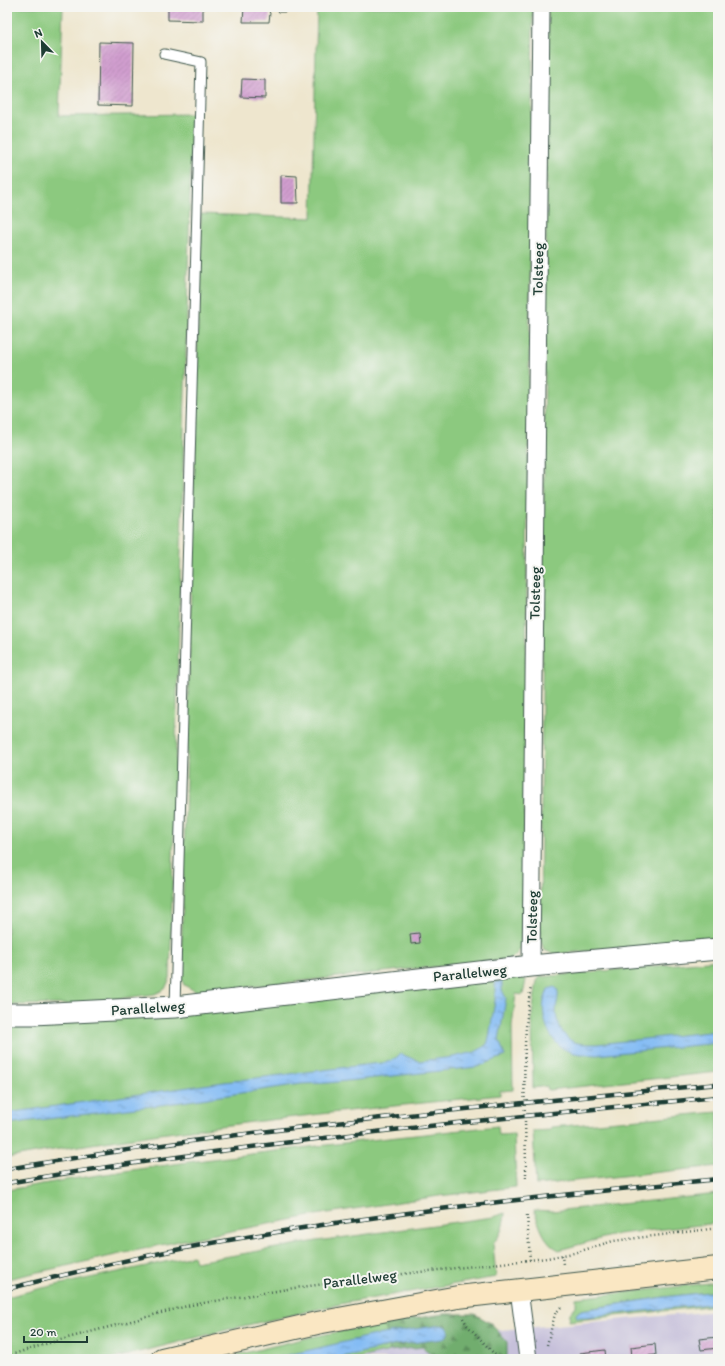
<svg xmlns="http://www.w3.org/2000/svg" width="725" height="1366" font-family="Itim,sans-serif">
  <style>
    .industrial { fill: #c6c0da }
    .grass { fill: #8cc97f; stroke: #56835a }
    .forest { fill: url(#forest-firs); stroke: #487551 }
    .water { fill: url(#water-ripples); stroke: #527c94 }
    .building { fill: url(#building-hatch) }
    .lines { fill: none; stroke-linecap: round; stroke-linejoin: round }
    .service-casing { stroke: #3e564b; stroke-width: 11 }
    .minor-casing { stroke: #3e564b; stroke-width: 19 }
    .tertiary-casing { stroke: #3e564b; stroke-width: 23 }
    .secondary-casing { stroke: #3e564b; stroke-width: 24 }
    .path { stroke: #3e564b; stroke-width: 2.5; stroke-dasharray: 1 3; stroke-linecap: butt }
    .service { stroke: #fff; stroke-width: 9 }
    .minor { stroke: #fff; stroke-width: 17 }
    .tertiary { stroke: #fff; stroke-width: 21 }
    .secondary { stroke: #fae7c3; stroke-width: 22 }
    .rail-casing { stroke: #1f3d34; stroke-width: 4.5 }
    .rail { stroke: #f6f6f2; stroke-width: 3; stroke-dasharray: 9; stroke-linecap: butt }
    .labels { text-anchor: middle; stroke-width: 4; stroke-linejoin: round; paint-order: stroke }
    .street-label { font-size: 15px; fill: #1f3d34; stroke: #f6f6f2 }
  </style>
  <defs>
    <pattern id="forest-firs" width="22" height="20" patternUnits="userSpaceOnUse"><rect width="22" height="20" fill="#71ad6e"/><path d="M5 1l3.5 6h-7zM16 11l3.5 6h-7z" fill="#5c8e5b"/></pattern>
    <pattern id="water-ripples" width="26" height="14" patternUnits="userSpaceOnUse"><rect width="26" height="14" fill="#84bcf4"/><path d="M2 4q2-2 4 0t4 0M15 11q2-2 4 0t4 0" fill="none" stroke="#6b9ac6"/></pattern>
    <pattern id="building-hatch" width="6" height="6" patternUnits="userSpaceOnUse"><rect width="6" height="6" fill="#d29fd0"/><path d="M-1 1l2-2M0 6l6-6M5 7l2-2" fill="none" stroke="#aa83aa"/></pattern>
  </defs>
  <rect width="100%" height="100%" fill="#f6f6f2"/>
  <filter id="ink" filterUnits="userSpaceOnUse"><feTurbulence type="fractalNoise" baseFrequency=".025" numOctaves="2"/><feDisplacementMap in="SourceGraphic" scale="8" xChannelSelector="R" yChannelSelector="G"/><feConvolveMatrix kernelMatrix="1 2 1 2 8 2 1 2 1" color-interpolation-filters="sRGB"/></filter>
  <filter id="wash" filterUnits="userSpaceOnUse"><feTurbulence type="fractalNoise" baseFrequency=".012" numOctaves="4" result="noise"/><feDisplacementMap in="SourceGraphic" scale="16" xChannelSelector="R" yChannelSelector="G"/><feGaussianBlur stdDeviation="0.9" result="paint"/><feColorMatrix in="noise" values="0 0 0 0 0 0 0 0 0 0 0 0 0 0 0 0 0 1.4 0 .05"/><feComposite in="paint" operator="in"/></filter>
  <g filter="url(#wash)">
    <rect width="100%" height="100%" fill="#eee6ce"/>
    <path class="industrial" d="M718 1311V1359H276L330 1345Z"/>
    <path class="grass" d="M7 7H63L59 116 192 114 170 978 165 989 155 994 75 1004 7 1005Z
      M317 7H533L523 942C519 951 517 957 506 960L401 970 203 992 195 991 184 985 181 977V969L201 214 312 218Z
      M548 7H718V940L554 954 544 950 540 939Z
      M718 960V1072L548 1090 547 1086 533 1088 532 1015 537 981 540 977Z
      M522 977 526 980 523 995 516 994 512 1026 513 1090 500 1091V1095C335 1112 170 1129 7 1158V1021Z
      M718 1112V1166L536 1185 533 1131 551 1130V1127Z
      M498 1126 499 1135 514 1134 516 1187 439 1196 321 1214 184 1240 7 1279V1190C170 1161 334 1144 498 1126Z
      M718 1194V1223L618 1234 559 1250C543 1242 540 1226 534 1210L552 1211Z
      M505 1213C504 1224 501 1236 493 1243L496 1277 345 1303 234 1328 112 1359H7V1297L38 1289 193 1256 195 1262 317 1241 493 1217Z
      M718 1282V1291L664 1297 581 1310 585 1317 718 1303V1305L569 1321 570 1313 576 1306V1298Z
      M385 1323 390 1351 353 1359H220L311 1337Z"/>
    <path class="forest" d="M444 1314H475L492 1324 507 1342V1359H432L430 1353 422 1347 390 1351 385 1323Z"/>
    <path class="water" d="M502 981V990L506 998 499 1040 505 1056 477 1067 328 1083 301 1084 168 1104 7 1124V1113L224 1082 372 1064C383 1063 392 1063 400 1054L419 1061 453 1057 475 1052 482 1048 487 1044 489 1038 495 1001V982Z
      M555 987 557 989C560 996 556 1003 556 1010 556 1018 558 1024 562 1031 570 1045 582 1044 597 1044L718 1031V1043L597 1055C586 1054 576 1055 566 1050 550 1043 541 1018 544 1001 545 997 547 993 548 989Z
      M718 1291V1303L585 1317H577L576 1314 581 1310 664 1297Z
      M441 1325 447 1327 449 1331 447 1336 442 1339 396 1345 333 1359H271L370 1336Z"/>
    <g id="blocks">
      <path class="building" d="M168 7H203V21L168 20Z
        M244 7H291V10H288L286 12H279L273 8 269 12 270 13 269 22H243Z
        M99 42 134 43 133 106 98 105Z
        M242 79 265 80V98L241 97Z
        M281 175 297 176 298 203H281Z
        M419 933 420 943 411 944 410 934Z
        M718 1337V1348L701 1350 699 1339Z
        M655 1344 656 1355 632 1357 631 1347Z
        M605 1350 606 1359H581L580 1353Z
        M711 1356V1359H690V1358Z"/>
    </g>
  </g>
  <g filter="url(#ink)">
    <use href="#blocks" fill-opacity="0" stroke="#3e564b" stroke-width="1"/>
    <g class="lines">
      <defs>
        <path id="service" d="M164 54 201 62 175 1007"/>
        <path id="minor" d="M531 966 541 7
          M519 1290 528 1359"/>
        <path id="tertiary" d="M7 1014H33L175 1007 531 966 718 949"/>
        <path id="secondary" d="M162 1359 317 1323 458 1297 718 1268"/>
      </defs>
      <use href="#service" class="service-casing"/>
      <use href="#minor" class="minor-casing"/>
      <use href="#tertiary" class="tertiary-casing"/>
      <use href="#secondary" class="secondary-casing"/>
      <path class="path" d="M526 1178C526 1114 520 1049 531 987
        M527 1215 530 1260
        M562 1255 563 1265
        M463 1318 467 1325 499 1359
        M547 1345 555 1314 561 1307
        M7 1356 49 1343 191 1305 294 1288 393 1275 547 1258 574 1253 613 1241 718 1228"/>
      <use href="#service" class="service"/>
      <use href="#minor" class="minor"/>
      <use href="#tertiary" class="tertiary"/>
      <use href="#secondary" class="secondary"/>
      <defs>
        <path id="rail" d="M7 1169C242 1129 480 1107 718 1084
          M7 1183C57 1174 107 1167 156 1160 343 1133 531 1115 718 1097
          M7 1289C87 1269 166 1250 247 1237 403 1210 561 1195 718 1179"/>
      </defs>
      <use href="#rail" class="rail-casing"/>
      <use href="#rail" class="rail"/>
    </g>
  </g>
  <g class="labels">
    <g class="street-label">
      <text transform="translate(538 269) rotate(-89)" y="5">Tolsteeg</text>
      <text transform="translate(535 593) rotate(-89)" y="5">Tolsteeg</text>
      <text transform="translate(532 917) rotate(-89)" y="5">Tolsteeg</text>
      <text transform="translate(470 973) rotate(-6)" y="5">Parallelweg</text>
      <text transform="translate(148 1008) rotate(-4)" y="5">Parallelweg</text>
      <text transform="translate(360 1279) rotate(-7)" y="5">Parallelweg</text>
    </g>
  </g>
  <rect width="725" height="1366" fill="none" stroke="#f6f6f2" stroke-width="24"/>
  <g transform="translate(42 42) rotate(337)" stroke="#f6f6f2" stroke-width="3" paint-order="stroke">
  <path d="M0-3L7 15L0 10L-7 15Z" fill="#1f3d34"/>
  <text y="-6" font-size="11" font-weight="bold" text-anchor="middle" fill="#1f3d34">N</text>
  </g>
  <path d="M24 1336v6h63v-6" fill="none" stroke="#1f3d34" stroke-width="2"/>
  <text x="30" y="1336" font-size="12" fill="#1f3d34" stroke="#f6f6f2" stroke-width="3" paint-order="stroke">20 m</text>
</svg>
